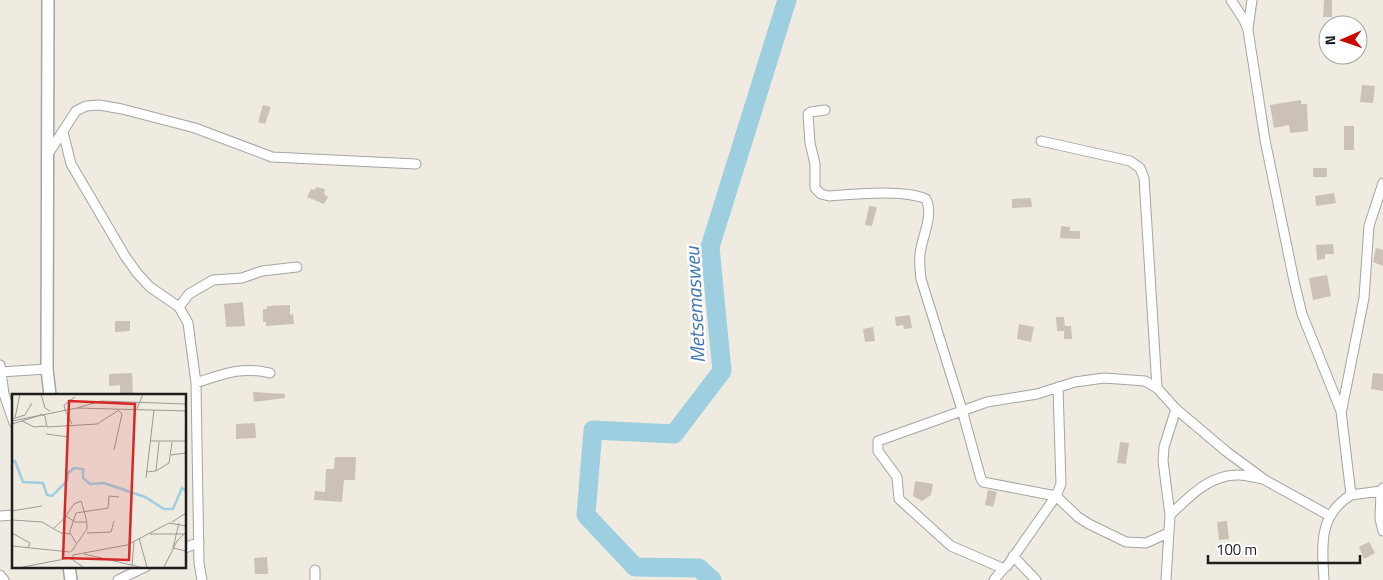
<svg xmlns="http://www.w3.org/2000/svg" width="1383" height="580" font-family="'Titillium Web',sans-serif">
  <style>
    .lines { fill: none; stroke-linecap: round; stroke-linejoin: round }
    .river { stroke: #9ecfe0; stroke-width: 19 }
    .building { fill: #cbc1b7 }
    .minor-casing { stroke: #a4a4a4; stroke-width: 11 }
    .tertiary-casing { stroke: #a4a4a4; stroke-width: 14 }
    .minor { stroke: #fff; stroke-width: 9 }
    .tertiary { stroke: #fff; stroke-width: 11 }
    .labels { text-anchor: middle; stroke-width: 5; stroke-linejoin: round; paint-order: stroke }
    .water-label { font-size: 20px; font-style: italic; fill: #4277b3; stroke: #fff }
    .inset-river { fill: none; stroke: #9ecfe0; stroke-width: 2.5 }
    .inset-road { fill: none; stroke: #9b9993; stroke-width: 1 }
    .view { fill: #d62828; fill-opacity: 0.15; stroke: #d62828; stroke-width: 2.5 }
    .inset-edge { fill: none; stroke: #1d1d1d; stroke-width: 2.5 }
  </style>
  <rect width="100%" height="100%" fill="#efebe1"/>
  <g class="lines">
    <path class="river" d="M712 580 699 568 635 567 586 515 593 430 674 434 722 371 710 247 787 0"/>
  </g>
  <path class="building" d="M1324 0H1332V17H1323Z
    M1362 85 1375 86 1373 103 1360 102Z
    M1301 100V104H1307L1308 131 1290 133 1289 125 1274 128 1270 105Z
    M263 105 271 107 265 124 258 122Z
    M1344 126H1354V150H1344Z
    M1313 168H1327V177H1313Z
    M316 187 325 189 324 194 328 197 324 204 307 197 311 189 314 190Z
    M1334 193 1336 203 1316 206 1315 196Z
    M1031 198 1032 207 1012 208V199Z
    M869 206 877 207 872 226 865 225Z
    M1061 226 1070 227V231H1080V239L1060 238Z
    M1333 244 1334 254H1325V259L1317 260 1316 245Z
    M1376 248 1383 250V266L1373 262Z
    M1327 275 1331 296 1313 300 1309 278Z
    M243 302 245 326 226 327 224 304Z
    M290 305V315L293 314 294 324 266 326V322H263V309H267V306Z
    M910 315 912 328 904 329 903 325 896 326 895 317Z
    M1056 317H1064L1065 326H1071L1072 339H1064V331H1057Z
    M115 321H130V331L115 332Z
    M1019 324 1034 327 1031 342 1017 339Z
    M873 327 875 341 865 342 863 329Z
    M132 373 133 395H120V385L109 386V374Z
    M1373 373 1383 374V391L1371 389Z
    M253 392 285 394V398L254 402Z
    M255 423 256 438 236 439V424Z
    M1120 442 1129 443 1126 464 1117 463Z
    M335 457H356L355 480H344L342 502 314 500 315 491 325 492 326 469H334Z
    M915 481 933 484 931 495 922 501 913 496Z
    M988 490 997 492 993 507 985 505Z
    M1227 521 1229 539 1219 540 1217 522Z
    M1369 542 1375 553 1364 559 1359 547Z
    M267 557 268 574H255L254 558Z"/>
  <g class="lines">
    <defs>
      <path id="minor" d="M1231 0 1244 20 1248 30 1265 140 1294 281 1302 314 1341 411 1351 495 1381 491
        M1248 29 1252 0
        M825 110 811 112 808 114 810 143 815 164V188L821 194 829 196C854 194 904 189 926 199 934 216 922 236 920 254 919 263 920 270 921 279L962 410 981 479 983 482 1056 496 1078 517 1089 524 1126 542 1146 543 1168 533
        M63 132 71 164 125 256 137 273 150 287 179 307 188 323 196 383 199 563 202 580
        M1041 141 1130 161 1140 168 1144 178 1157 388
        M48 154 76 111 86 106 99 105 122 109 195 128 272 157 416 164
        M179 307 189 294 213 280 242 278 262 271 297 267
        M0 365 4 394 14 423
        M0 372 47 369
        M196 383C223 374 241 366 270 373
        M1058 387 1061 484 1056 496 1007 566 1002 568 951 546 899 499 897 477 878 451V441L987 402 1037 394 1075 382 1104 378 1145 381 1157 388 1176 409 1227 452 1265 480 1330 516
        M1342 409 1364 298 1369 226 1383 183
        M1383 488 1381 491 1380 519 1383 531
        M1170 515 1163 461 1164 447 1176 409
        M0 516 14 515
        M185 548 199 542
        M1013 556 1036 580
        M315 570V580
        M0 575 4 580
        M118 580 147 566
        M994 580 1004 568
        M1166 580 1170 515C1190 496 1210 474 1239 475 1247 475 1255 478 1263 479
        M1324 580C1322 547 1318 515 1351 495"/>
      <path id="tertiary" d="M48 0 47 369 50 395
        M69 566 71 580"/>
    </defs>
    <use href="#minor" class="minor-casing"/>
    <use href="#tertiary" class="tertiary-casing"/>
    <use href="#minor" class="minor"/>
    <use href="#tertiary" class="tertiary"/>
  </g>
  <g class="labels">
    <g class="water-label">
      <text transform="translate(695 305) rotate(-93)" y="7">Metsemasweu</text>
    </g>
  </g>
  <g transform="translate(12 394)">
    <rect width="174" height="174" fill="#efebe1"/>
    <path class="inset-river" d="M0 68 3 67 11 88 31 89 35 101 40 102 55 87 56 79 62 74 71 75V84L78 90 92 89 133 103 152 115H161L170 94 174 97"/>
    <path class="inset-road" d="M29 0 33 14 38 17M65 14 89 7 174 10M125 15 131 0M53 16 52 11 63 3M53 16 60 30M28 20 33 22 35 33 85 30 107 16M3 24 8 0M0 25 13 21 20 9M0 27 65 14 174 17M10 27 22 33 34 32M0 30 29 21M34 40 57 43M138 47H174M102 56 110 20 106 16M159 61 174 59M144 77 147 48M134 78 144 77 157 69 160 48M134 84 142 16M0 117 30 112M0 126 30 128 49 139 59 140 64 149M160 128 174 119M167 129 161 154 174 157M42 134 55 122M0 139 18 149 16 154M75 139 99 138 102 127M57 140 64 119 96 114 97 102 107 103M138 140H172M127 144 135 173M0 152 58 158M59 158 75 135V130L73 120 69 107 62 110 54 122 63 128H74M72 160 128 173M61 164V161L115 151 157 129 174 132M120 172 122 147M11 173 58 164 71 173M152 173 165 147 174 138"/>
    <path class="view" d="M57 7 123 10 117 166 51 164Z"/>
    <rect width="174" height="174" class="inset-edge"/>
  </g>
  <g transform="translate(1343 40) rotate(268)"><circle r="24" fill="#ffffff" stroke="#a5a5a5"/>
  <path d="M0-4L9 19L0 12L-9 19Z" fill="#c90600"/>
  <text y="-8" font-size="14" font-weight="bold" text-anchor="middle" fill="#1d1d1d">N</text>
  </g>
  <path d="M1208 555v8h152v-8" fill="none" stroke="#1d1d1d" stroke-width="2.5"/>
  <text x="1216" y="555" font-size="15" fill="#1d1d1d" stroke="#ffffff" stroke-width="4" paint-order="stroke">100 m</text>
</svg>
